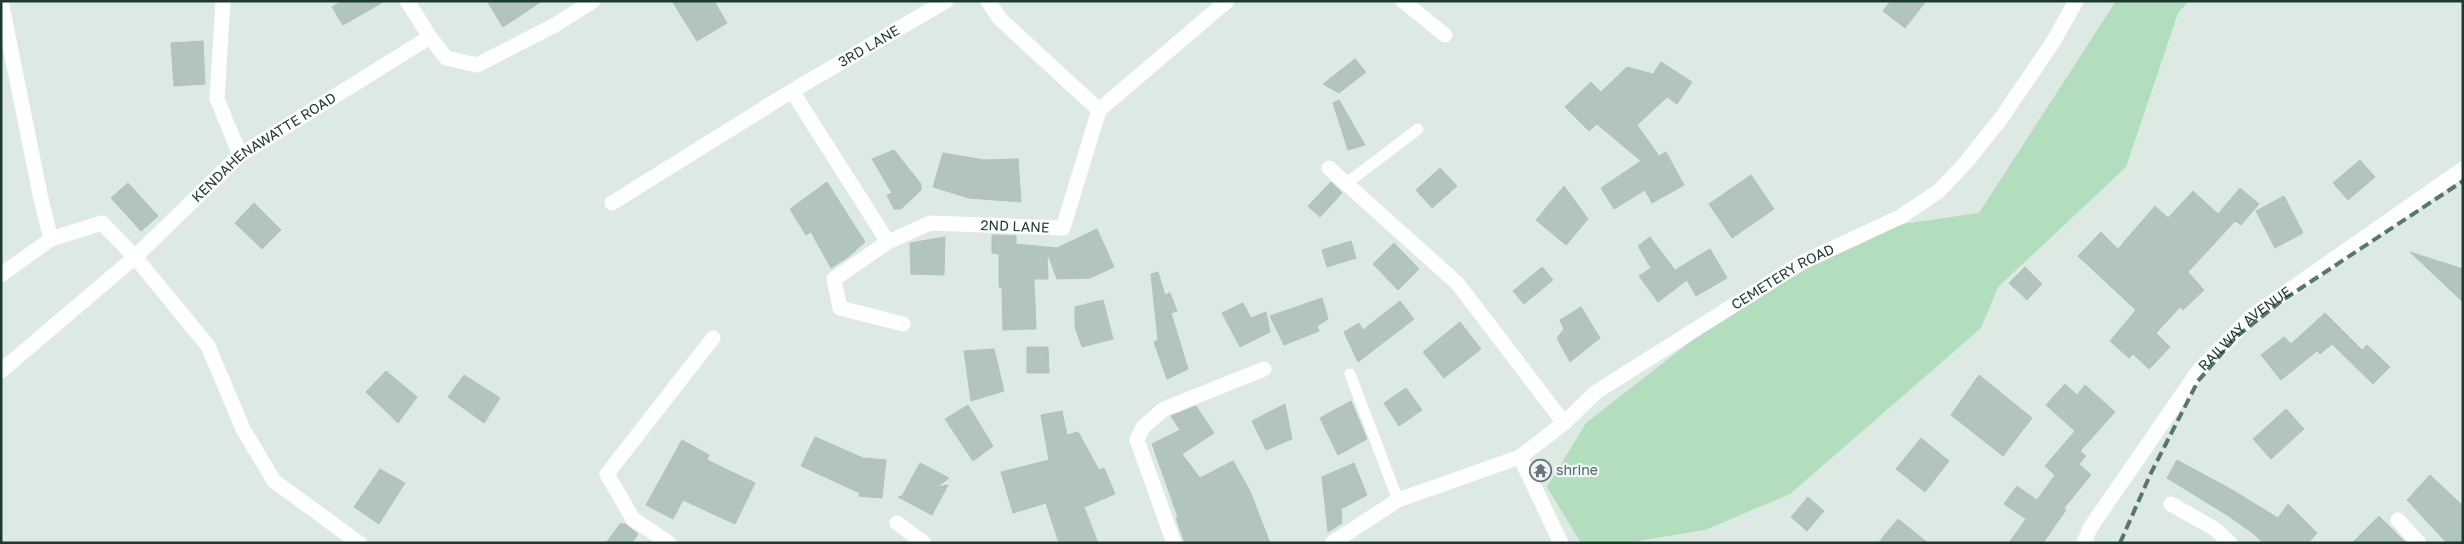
<svg xmlns="http://www.w3.org/2000/svg" width="2464" height="544" font-family="'Golos Text',sans-serif">
  <style>
    .green { fill: #b2debd }
    .building { fill: #b1c5bc; stroke: #aec4ba }
    .lines { fill: none; stroke-linecap: round; stroke-linejoin: round }
    .lane { stroke: #fff; stroke-width: 11 }
    .street { stroke: #fff; stroke-width: 15 }
    .rail { stroke: #56776d; stroke-width: 4; stroke-dasharray: 10 5; stroke-linecap: butt }
    .labels { text-anchor: middle; stroke-width: 4.5; stroke-linejoin: round; paint-order: stroke }
    .street-label { font-size: 14px; fill: #1d3a32; stroke: #ecf7f1 }
    .worship-label { font-size: 14px; fill: #5b616d; stroke: #ecf7f1; text-anchor: start }
  </style>
  <rect width="100%" height="100%" fill="#dceae3"/>
  <path class="green" d="M2116 1H2189L2178 13 2126 167 1998 287 1981 328 1790 494 1705 530 1625 543H1581L1547 487 1586 423 1736 306 1854 231 1979 213Z"/>
  <path class="building" d="M342 1H385L343 25 332 7Z
    M487 1H542L503 27Z
    M672 1H714L727 23 697 41Z
    M1891 1H1926L1905 28 1883 11Z
    M203 41 205 84 174 86 171 43Z
    M1355 59 1366 72 1339 93 1323 84Z
    M1661 62 1692 82 1677 104 1667 97 1637 125 1659 156 1666 152 1684 185 1652 203 1645 190 1614 209 1601 188 1641 161 1597 124 1589 131 1565 107 1591 82 1601 92 1627 67 1653 74Z
    M1339 100 1365 145 1348 150 1333 103Z
    M894 150 921 184V190L901 209H894L887 195 892 193 872 159Z
    M943 153 984 160 1018 159 1021 202 969 198 933 187Z
    M2360 160 2375 177 2348 200 2333 183Z
    M1440 168 1457 186 1432 208 1416 190Z
    M1751 175 1774 209 1732 238 1709 204Z
    M827 182 865 242 848 257 831 268 811 232 806 235 790 209Z
    M1331 182 1342 193 1320 217 1308 206Z
    M128 183 158 216 141 231 111 198Z
    M1564 186 1588 219 1566 245 1536 220Z
    M2240 188 2259 204 2241 225 2235 221 2188 272 2204 290 2183 310 2180 307 2156 333 2170 347 2149 369 2133 354 2129 358 2110 341 2136 310 2078 256 2101 232 2118 249 2155 206 2168 218 2193 191 2218 214Z
    M2284 196 2303 233 2275 248 2256 211Z
    M254 203 281 230 262 249 235 223Z
    M1097 229 1114 267 1090 278 1057 279 1047 252 1048 279H1034L1036 329 1003 330 1002 287H999V254L992 253V235L1016 236V244L1057 248Z
    M945 237 944 275 911 274 910 243Z
    M1650 237 1675 270 1710 249 1727 278 1696 296 1687 280 1658 302 1639 276 1651 268 1638 246Z
    M1351 241 1356 258 1327 267 1322 250Z
    M1394 243 1419 269 1398 290 1373 264Z
    M2410 252 2463 269V302Z
    M1542 267 1553 280 1524 304 1513 291Z
    M2025 267 2042 284 2027 300 2009 283Z
    M1158 272 1165 295 1170 293 1177 311 1171 313 1188 369 1167 379 1154 342 1158 340 1151 274Z
    M1322 298 1328 319 1317 326 1319 331 1284 345 1270 316Z
    M1103 300 1113 339 1082 347 1075 327V307Z
    M1400 301 1414 319 1358 362 1344 332 1359 323 1363 330Z
    M1243 303 1251 318 1266 312 1270 332 1240 347 1222 313Z
    M1581 307 1600 338 1570 362 1557 338 1564 329 1560 320Z
    M2325 313 2362 350 2367 345 2390 367 2373 384 2332 344 2320 354 2317 351 2281 380 2261 355 2284 337 2291 344Z
    M1460 322 1481 349 1444 378 1423 352Z
    M1027 347H1048L1049 373H1027Z
    M994 349 1004 391 971 401 964 351Z
    M386 371 417 397 398 423 366 392Z
    M464 375 500 398 484 423 448 397Z
    M1979 375 2032 418 2003 456 1951 415Z
    M2065 384 2077 395 2085 385 2115 412 2080 451 2086 456 2079 464 2091 475 2064 508 2066 510 2043 543H2009L2026 519 2004 504 2017 486 2037 500 2055 475 2045 466 2075 431 2046 405Z
    M1406 388 1422 410 1399 426 1384 403Z
    M1351 401 1367 439 1338 455 1320 418Z
    M1285 404 1292 439 1266 450 1252 421Z
    M968 405 993 446 973 461 945 419Z
    M1196 406 1214 433 1182 454 1200 478 1233 461 1250 491 1270 543H1185L1176 518 1178 517 1152 444 1180 430 1171 416Z
    M2286 409 2304 429 2271 459 2253 439Z
    M1062 411 1067 435 1078 432 1099 470 1104 468 1115 494 1084 507 1098 543H1059L1046 503 1013 513 1001 472 1049 460 1041 415Z
    M815 437 863 458 886 460 882 498 859 496 860 493 801 466Z
    M1921 438 1949 461 1925 492 1896 469Z
    M682 440 709 455 707 460 755 483 735 524 683 500 673 519 646 505Z
    M2177 460 2234 491 2278 518 2288 504 2317 533 2308 543H2263L2254 534 2227 515 2167 478Z
    M920 463 949 478 937 487 948 485 932 515 898 497 902 496Z
    M1354 463 1367 495 1341 509 1342 523 1328 532 1322 477Z
    M380 469 405 483 379 524 354 507Z
    M2430 475 2463 506V543H2447L2407 500Z
    M1808 497 1824 511 1807 531 1791 517Z
    M2379 516 2406 543H2352Z
    M1898 519 1928 543H1878Z
    M620 524H625L638 534 632 543H606Z"/>
  <g class="lines">
    <path class="lane" d="M1347 183 1418 129
      M1350 374 1398 500"/>
    <g class="street">
      <path d="M1 1 41 199 51 239"/>
      <path d="M223 1 217 99 240 155"/>
      <path d="M407 1 430 37"/>
      <path d="M988 1 1000 19 1099 110"/>
      <path d="M1403 1 1445 35"/>
      <path id="s1" d="M792 91 888 242 930 223 1063 228 1099 110 1227 1"/>
      <path d="M1329 168 1458 284 1564 423"/>
      <path id="s2" d="M612 203 792 91 946 1"/>
      <path d="M888 242 834 279 840 308 903 324"/>
      <path d="M1 275 51 239 102 223 135 257 208 346 243 429 274 481 359 543"/>
      <path id="s3" d="M1 371 135 257 240 155 430 37 446 58 477 65 555 25 593 1"/>
      <path d="M2171 504 2215 529 2230 543"/>
      <path d="M2398 520 2419 543"/>
      <path d="M897 523 924 543"/>
      <path d="M669 543 633 519 607 474 713 338"/>
      <path d="M1174 543 1137 440 1143 427 1164 409 1264 369"/>
      <path d="M1332 543 1398 500 1520 457"/>
      <path id="s4" d="M1561 543 1520 457 1564 423 1596 392 1801 263 1900 217 1939 191 1967 161 2002 117 2053 42 2076 1"/>
      <path id="s5" d="M2084 543 2090 528 2199 370 2252 316 2463 169"/>
    </g>
    <path class="rail" d="M2120 543 2151 473 2198 381 2236 337 2283 300 2463 181"/>
  </g>
  <defs>
    <symbol id="temple-ring" viewBox="-11 -11 22 22"><circle r="9.5" fill="#ecf7f1" stroke="#6b7280" stroke-width="1.5"/><path d="M0-6L5-2H3V0L6.5 2.5H4V6H1.5V3h-3V6H-4V2.5H-6.5L-3 0V-2H-5Z" fill="#6b7280"/></symbol>
  </defs>
  <g fill-rule="evenodd">
    <use href="#temple-ring" x="1528" y="458" width="25" height="25"/>
  </g>
  <g class="labels">
    <g class="street-label">
      <text dy="5" stroke="none"><textPath href="#s2" startOffset="301">3RD LANE</textPath></text>
      <text dy="5" stroke="none"><textPath href="#s3" startOffset="346">KENDAHENAWATTE ROAD</textPath></text>
      <text dy="5" stroke="none"><textPath href="#s1" startOffset="310">2ND LANE</textPath></text>
      <text dy="5" stroke="none"><textPath href="#s4" startOffset="415">CEMETERY ROAD</textPath></text>
      <text dy="5" stroke="none"><textPath href="#s5" startOffset="270">RAILWAY AVENUE</textPath></text>
    </g>
    <g class="worship-label">
      <text x="1556" y="475">shrine</text>
    </g>
  </g>
  <rect width="2464" height="544" fill="none" stroke="#1d3a32" stroke-width="5"/>
</svg>
